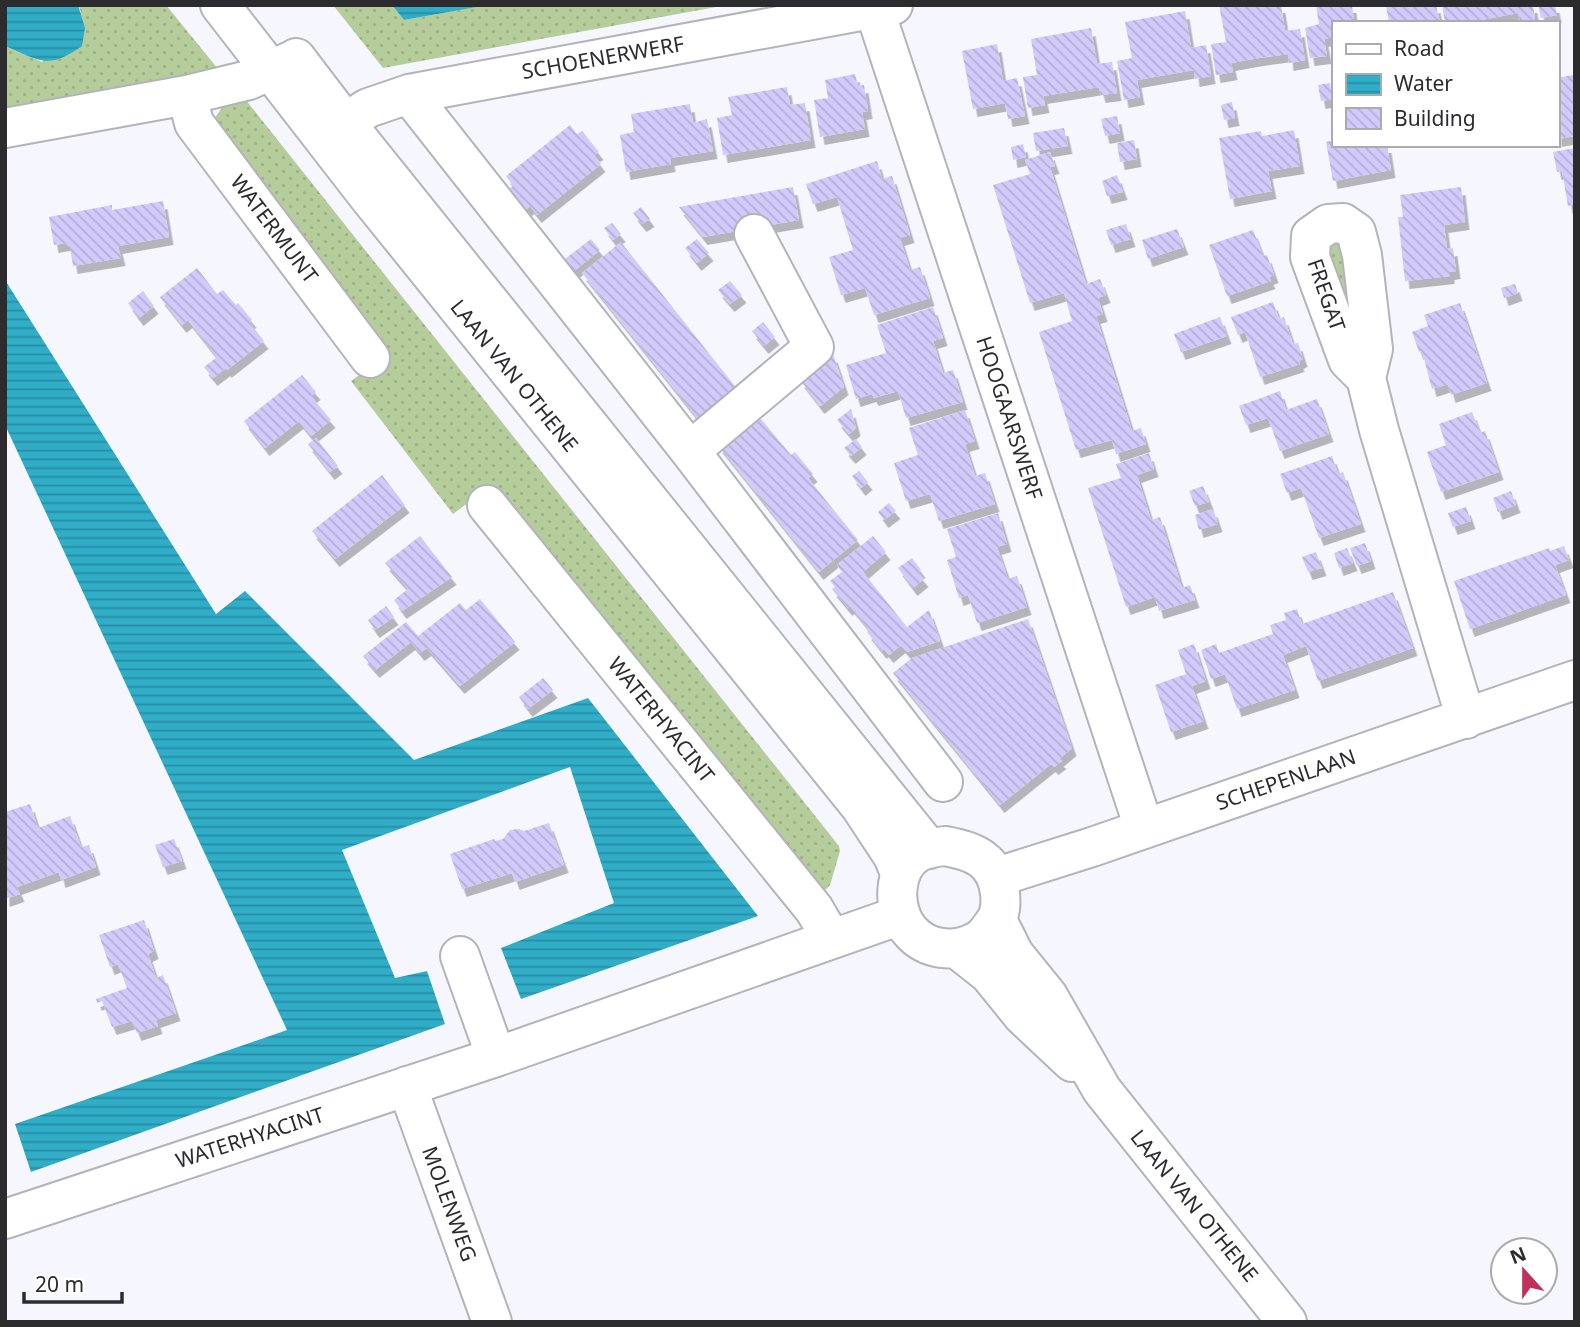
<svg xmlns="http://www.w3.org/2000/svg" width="1580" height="1327" font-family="'Noto Sans',sans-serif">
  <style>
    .grass { fill: url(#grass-dots) }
    .water { fill: url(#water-rules) }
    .building { fill: url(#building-back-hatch); filter: url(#shadow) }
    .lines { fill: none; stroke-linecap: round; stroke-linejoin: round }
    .minor-casing { stroke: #b3b4bb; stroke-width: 42 }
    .minor { stroke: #fff; stroke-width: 38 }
    .labels { text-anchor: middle; stroke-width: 5; stroke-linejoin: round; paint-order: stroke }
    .street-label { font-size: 21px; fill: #2c2c2f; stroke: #fff }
  </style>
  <defs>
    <pattern id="grass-dots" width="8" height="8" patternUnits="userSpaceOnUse" patternTransform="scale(1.75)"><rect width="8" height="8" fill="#b4cd9b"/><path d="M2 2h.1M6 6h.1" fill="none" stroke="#9bb086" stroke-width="1.8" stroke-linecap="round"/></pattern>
    <pattern id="water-rules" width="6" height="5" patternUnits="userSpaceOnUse" patternTransform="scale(1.75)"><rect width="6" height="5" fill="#30adc7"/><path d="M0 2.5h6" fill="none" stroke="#298da2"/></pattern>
    <pattern id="building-back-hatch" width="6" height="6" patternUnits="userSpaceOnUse" patternTransform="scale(1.75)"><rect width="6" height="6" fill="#d2cafb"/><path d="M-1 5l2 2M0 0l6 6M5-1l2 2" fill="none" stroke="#b4aed7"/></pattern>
    <filter id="shadow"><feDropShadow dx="4.5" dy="8" stdDeviation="0" flood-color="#0004"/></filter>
  </defs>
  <rect width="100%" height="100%" fill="#f6f6fe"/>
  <path class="grass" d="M78 5H166L218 69 5 112V46L42 62 81 12Z
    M333 5H392L404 20 487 5H727L383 68Z
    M245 99 839 846 840 851 830 885 819 897 492 485 453 514 351 381 386 355 211 123 224 105Z
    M1342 235 1362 349 1323 240Z"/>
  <path class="water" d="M5 5H78L85 28 82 46C48 70 40 61 5 46Z
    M392 5H488L404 20Z
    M5 280 216 614 245 591 414 760 588 698 758 916 521 999 501 948 614 903 570 767 342 850 395 978 427 971 445 1024 31 1172 15 1124 287 1030 5 425Z"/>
  <path class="building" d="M1219 5H1281L1285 31 1300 29 1305 60 1289 63 1288 54 1259 58 1231 63 1233 72 1216 75 1211 44 1226 42Z
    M1316 5H1352L1354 23H1333V37L1324 39 1327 56 1310 58 1305 28 1319 24Z
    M1386 5H1421L1422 7 1436 5 1440 23H1423L1422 21 1389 23Z
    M1442 5H1533L1535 19 1519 22 1518 13 1465 23H1445Z
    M1538 5H1555L1557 15 1541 18Z
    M1185 11 1191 48 1206 45 1211 76 1195 79 1194 70 1137 80 1140 97 1124 100 1117 61 1132 58 1125 22Z
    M1091 28 1097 64 1112 62 1117 93 1101 95 1099 87 1043 96 1045 105 1028 108 1023 77 1037 75 1031 39Z
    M997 44 1003 81 1017 78 1025 116 1008 119 1005 103 973 109 962 51Z
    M855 74 858 86 864 85 868 111 862 112 865 129 820 137 814 100 828 98 825 80Z
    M1573 75 1575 136 1557 139V78Z
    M1330 83 1332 99 1321 101 1318 85Z
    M787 87 790 105 805 103 811 140 723 155 717 118 732 115 728 97Z
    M1232 102 1235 118 1224 120 1221 105Z
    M690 104 693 123 707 119 713 151 670 158 671 164 626 172 620 135 634 132 631 114Z
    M1117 116 1120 133 1105 136 1101 119Z
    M570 125 577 134 582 131 599 152 594 155 601 164 537 215 530 206 525 210 509 189 513 186 506 176Z
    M1064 128 1068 146 1036 151 1033 133Z
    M1294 130 1300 166 1268 171 1272 191 1230 199 1219 138 1261 131 1262 136Z
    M1134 140 1137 159 1120 162 1117 143Z
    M1333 140V145H1387L1391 170 1333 181 1326 142Z
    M1023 144 1026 157 1013 160 1011 147Z
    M1575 148V204L1568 206 1562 171 1557 172 1553 152Z
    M1050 152 1055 166 1050 167 1086 284 1100 279 1106 295 1098 298 1103 314 1096 316 1132 431 1141 428 1146 444 1116 454 1112 440 1076 450 1039 332 1072 321 1064 293 1030 303 993 185 1030 174 1025 160Z
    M877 161 882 179 892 176 910 235 900 238 910 270 920 267 930 298 874 315 865 288 841 295 829 257 853 250 837 197 813 204 806 184Z
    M1117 175 1123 192 1107 196 1102 181Z
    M793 187 799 220 703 237 679 207Z
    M1461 187 1465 222 1444 225 1447 249 1453 248 1456 271 1450 272V276L1405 281 1398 217H1403L1400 195Z
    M163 201 169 237 118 246 121 258 73 266 70 247 65 243 54 245 49 217 112 205V210Z
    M641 207 650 219 642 224 633 213Z
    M612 223 621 234 613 240 604 228Z
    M1126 224 1131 239 1111 245 1106 230Z
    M1177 229 1184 247 1148 259 1142 240Z
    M1253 230 1263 256 1267 255 1274 275 1269 277 1271 281 1227 296 1209 245Z
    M591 239 600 250 574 271 565 259Z
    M697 239 709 253 697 263 685 248Z
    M621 242 738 390 698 419 582 273Z
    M197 268 217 294 223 290 236 305 238 303 252 320 249 322 264 341 227 370 226 368 213 378 204 367 217 357 188 320 182 325 160 297Z
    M730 281 742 295 730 304 718 290Z
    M1515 284 1518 293 1504 298 1501 288Z
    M143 291 154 306 139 318 128 303Z
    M1273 302 1279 319 1284 317 1293 344 1298 343 1303 359 1299 361 1300 364 1260 377 1245 332 1238 335 1231 317Z
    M1460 303 1487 383 1451 395 1448 384 1432 389 1422 351 1419 352 1412 332 1428 326 1424 315Z
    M933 307 943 338 933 341 943 373 953 370 963 402 906 418 898 391 874 398 872 394 856 399 846 365 886 353 877 325Z
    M1220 317 1227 336 1181 352 1174 334Z
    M763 322 775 337 764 346 752 331Z
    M833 354 844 387 820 406 800 380Z
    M302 375 316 392 311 396 331 420 311 436 299 421 265 448 244 421Z
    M1280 391 1286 410 1317 399 1329 434 1280 451 1268 418 1246 425 1239 406Z
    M851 409 856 428 849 434 837 420Z
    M965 410 975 441 965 444 975 476 985 473 995 504 939 521 930 494 906 501 894 463 918 455 909 428Z
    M1472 412 1480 433 1485 431 1499 472 1441 492 1427 452 1446 445 1439 424Z
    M757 414 791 455 795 452 813 474 808 478 858 540 819 572 718 445Z
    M316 438 338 466 330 472 308 444Z
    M856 439 862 447 851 456 844 448Z
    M1149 453 1154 469 1137 475 1151 520 1160 517 1182 588 1190 585 1195 600 1159 611 1155 597 1126 607 1088 488 1121 478 1116 464Z
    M1332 456 1338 474 1343 472 1361 524 1319 538 1301 488 1287 493 1280 474Z
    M859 471 868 482 861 488 852 476Z
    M382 475 405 505 335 559 312 531Z
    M1203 486 1209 502 1195 506 1189 491Z
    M1511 491 1516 505 1498 512 1493 498Z
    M889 503 896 511 884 520 878 512Z
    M1466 507 1471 521 1453 527 1448 513Z
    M1213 509 1218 524 1199 530 1195 515Z
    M998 513 1007 544 997 547 1008 579 1017 576 1027 607 977 623 968 595 959 598 947 560 956 557 947 529Z
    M420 536 452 577 402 611 394 600 408 589 385 563Z
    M873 536 886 552 863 572 907 627 929 610 940 641 907 652 901 645 889 655 884 649 882 651 867 632 869 630 860 618 850 606 848 608 832 589 835 587 830 581 842 572 837 565Z
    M1365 543 1371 561 1357 566 1350 548Z
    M1564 546 1569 560 1555 565 1566 595 1470 629 1454 581 1549 548 1550 551Z
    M1347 548 1353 563 1339 568 1334 553Z
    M1316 552 1322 568 1308 572 1302 557Z
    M912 558 921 570 918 572 924 579 913 588 898 568Z
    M1393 592 1413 648 1318 681 1306 646 1283 655 1295 690 1237 709 1225 674 1211 679 1201 650 1216 644 1219 653 1273 634 1270 625 1286 620 1284 613 1297 609 1302 624Z
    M480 599 515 642 460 686 427 648 420 653 411 642 375 670 363 656 406 622 418 636 460 603 466 610Z
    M386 606 394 617 375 630 368 620Z
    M1028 619 1072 748 1059 759 1062 761 1054 767 1051 764 1000 805 893 673 912 658Z
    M1194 644 1206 681 1192 686 1204 721 1171 732 1155 685 1186 674 1178 650Z
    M543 678 553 690 528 709 519 697Z
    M30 804 38 828 70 816 81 847 89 845 96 867 61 880 59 872 17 887 20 894 5 899V812Z
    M549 823 564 865 515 882 512 873 462 889 450 854 494 839 495 841 503 839 510 830 519 829 524 831Z
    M174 839 182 861 163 867 155 845Z
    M144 920 154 951 148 954 156 978 163 975 176 1013 156 1020 158 1026 137 1033 132 1021 112 1027 102 1001 97 1003 96 999 127 988 118 964 110 967 99 935Z"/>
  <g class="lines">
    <defs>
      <path id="minor" d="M220 5 368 196 860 806 893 856 900 873
        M874 8 1144 828
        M296 58 344 121 929 849
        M409 94 690 451 943 782
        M187 95 194 123 370 358
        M5 128 187 95 249 80 295 59
        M323 137 368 108 409 94 893 5
        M1366 378 1373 349 1362 255 1356 232 1343 223 1328 224 1311 236 1310 257 1348 360 1366 378 1379 430 1466 719
        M690 451 814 347 754 234
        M487 505 814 909 831 938
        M945 846C974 851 996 860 1000 893 1001 904 1001 914 994 923 989 930 983 939 975 942 954 953 927 950 911 932 891 911 892 867 919 852 927 848 936 847 945 846Z
        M997 877 1092 847 1575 680
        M997 920 1014 954 1048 996 1102 1090 1287 1322
        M956 948 989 974 1023 1016 1072 1062
        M460 956 496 1057
        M407 1086 492 1322
        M5 1219 496 1057 901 915"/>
    </defs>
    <use href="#minor" class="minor-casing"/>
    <use href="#minor" class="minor"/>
  </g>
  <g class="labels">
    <g class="street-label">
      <text transform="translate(603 58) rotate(-10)" y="7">SCHOENERWERF</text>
      <text transform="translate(274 229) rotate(53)" y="7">WATERMUNT</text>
      <text transform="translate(1326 295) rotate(71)" y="7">FREGAT</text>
      <text transform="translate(514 376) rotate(51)" y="7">LAAN VAN OTHENE</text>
      <text transform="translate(1009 418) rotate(72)" y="7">HOOGAARSWERF</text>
      <text transform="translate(661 720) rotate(51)" y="7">WATERHYACINT</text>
      <text transform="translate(1286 780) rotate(-19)" y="7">SCHEPENLAAN</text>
      <text transform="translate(250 1138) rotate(-18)" y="7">WATERHYACINT</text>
      <text transform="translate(449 1204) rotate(70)" y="7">MOLENWEG</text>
      <text transform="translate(1194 1206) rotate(51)" y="7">LAAN VAN OTHENE</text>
    </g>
  </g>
  <rect width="1580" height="1327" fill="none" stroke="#2c2c2f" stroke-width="14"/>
  <rect x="1332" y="21" width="228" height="126" fill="#ffffff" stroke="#ababac" stroke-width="2"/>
  <rect x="1346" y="44" width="35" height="10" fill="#ffffff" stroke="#ababac" stroke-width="2"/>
  <text x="1394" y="56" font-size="21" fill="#2c2c2f">Road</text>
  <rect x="1346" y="74" width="35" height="21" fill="url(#water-rules)" stroke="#ababac" stroke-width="2"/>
  <text x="1394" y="91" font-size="21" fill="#2c2c2f">Water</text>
  <rect x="1346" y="108" width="35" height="21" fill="url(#building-back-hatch)" stroke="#ababac" stroke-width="2"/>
  <text x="1394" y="126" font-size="21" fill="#2c2c2f">Building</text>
  <g transform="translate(1524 1271) rotate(339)"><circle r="33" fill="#ffffff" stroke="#ababac" stroke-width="2"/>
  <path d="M0-5L12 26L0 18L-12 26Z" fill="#c0325d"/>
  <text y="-10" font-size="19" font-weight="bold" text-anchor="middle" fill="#2c2c2f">N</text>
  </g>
  <path d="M24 1292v10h98v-10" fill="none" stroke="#2c2c2f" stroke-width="3.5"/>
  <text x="35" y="1292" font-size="21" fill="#2c2c2f" stroke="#ffffff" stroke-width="5" paint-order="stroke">20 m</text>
</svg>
